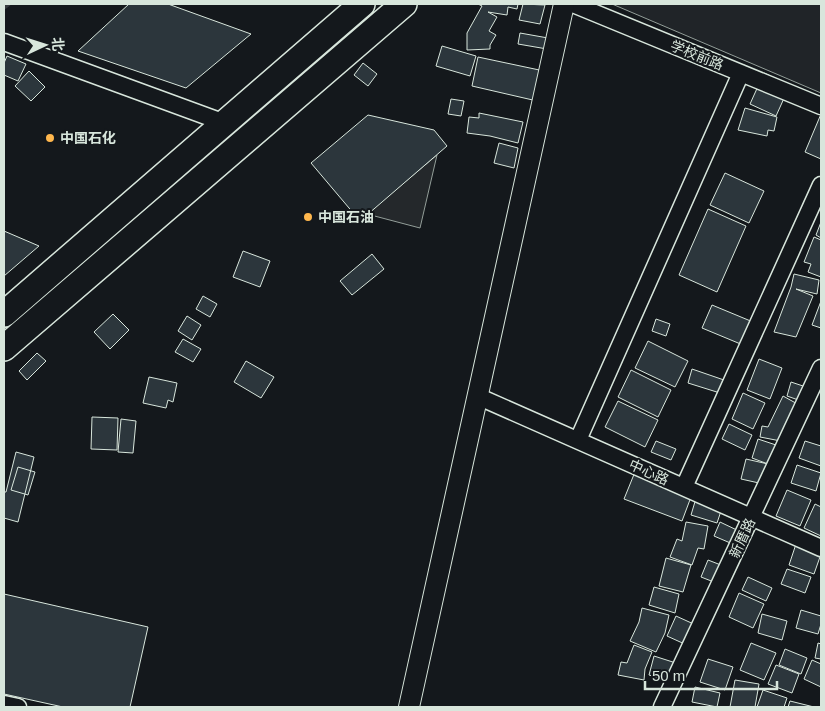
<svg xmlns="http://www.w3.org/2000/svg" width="825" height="711" font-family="Helvetica,'Noto Sans SC',sans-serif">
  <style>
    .green { fill: #202428; stroke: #939e99 }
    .parking { fill: #24282b; stroke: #939e99 }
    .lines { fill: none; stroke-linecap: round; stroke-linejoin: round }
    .stream { stroke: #363b3e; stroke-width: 5 }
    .building { fill: #2c363c; stroke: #d8e6dc }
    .minor-casing { stroke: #d8e6dc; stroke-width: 19 }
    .tertiary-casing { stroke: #d8e6dc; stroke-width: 22 }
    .primary-casing { stroke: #d8e6dc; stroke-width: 28 }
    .minor { stroke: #14181c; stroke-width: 16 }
    .tertiary { stroke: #14181c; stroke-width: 20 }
    .primary { stroke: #14181c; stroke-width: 25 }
    .poi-dot { fill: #ffb74d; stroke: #14181c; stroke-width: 2 }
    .labels { text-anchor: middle; stroke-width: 4; stroke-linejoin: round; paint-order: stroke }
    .street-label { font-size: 14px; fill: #d8e6dc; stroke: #14181c }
    .poi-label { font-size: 14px; font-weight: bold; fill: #d8e6dc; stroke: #14181c; text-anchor: start }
  </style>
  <rect width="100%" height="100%" fill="#14181c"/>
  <path class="green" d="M612 4H821V93Z"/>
  <path class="parking" d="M437 155 420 228 367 214Z"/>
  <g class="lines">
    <path class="stream" d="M4 7 8 4"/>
  </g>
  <path class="building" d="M129 4H168L251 34 186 88 78 51Z
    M478 4H518L517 9 508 7 507 15 488 12 497 17 489 31 496 35 490 45V49L467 50V33L482 6Z
    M523 4 545 5 540 24 519 20Z
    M520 33 548 38 547 49 518 44Z
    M442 46 476 56 470 76 436 66Z
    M7 56 26 64 18 81 4 75V63Z
    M478 57 544 71 537 101 472 86Z
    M363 63 377 74 368 86 354 75Z
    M29 71 45 87 31 101 15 86Z
    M764 73 790 85 776 116 750 104Z
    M451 99 464 101 461 116 448 114Z
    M745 108 777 117 774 131 768 130 767 136 738 130Z
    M479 113 523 122 518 143 490 136 467 133 469 117 479 118Z
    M821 114V159L805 152Z
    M368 115 434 130 447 146 360 221 311 163Z
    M499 143 518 148 514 168 494 163Z
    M725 173 764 191 749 223 710 205Z
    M708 209 746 226 717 292 679 275Z
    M821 222V238L816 235Z
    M4 231 39 246 4 276Z
    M814 237 821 240V277L808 272 811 264 804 262Z
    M243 251 270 261 260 287 233 277Z
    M372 254 384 269 352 295 340 281Z
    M794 274 819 280 817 294 796 289 813 296 796 337 774 332 791 287Z
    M203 296 217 304 210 317 196 309Z
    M821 301V328L812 325Z
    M712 305 753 322 743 345 702 328Z
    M113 314 129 330 110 349 94 332Z
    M187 316 201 325 192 340 178 331Z
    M656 319 670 324 666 336 652 331Z
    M183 339 201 349 193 362 175 352Z
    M648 341 688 361 675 387 635 368Z
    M37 353 46 361 27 380 19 371Z
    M759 359 782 368 770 399 747 390Z
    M246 361 274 377 261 398 234 382Z
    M692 369 724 380 720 393 688 383Z
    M631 370 671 390 658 417 618 397Z
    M149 377 177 383 173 402 168 400 166 408 143 403Z
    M791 382 809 388 804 402 787 396Z
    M743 393 765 403 753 429 732 419Z
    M783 396 801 406 786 442 760 437 762 426 768 427Z
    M618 401 658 420 645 447 605 427Z
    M92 417 118 418 117 450 91 449Z
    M121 419 136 421 133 453 118 452Z
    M729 424 752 435 745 450 722 439Z
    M758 439 779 446 768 485 741 479 746 459 768 464 752 458Z
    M656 441 676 449 671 460 651 452Z
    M805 441 821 446V466L799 458Z
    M16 452 34 457 18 522 4 518V492H6Z
    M797 465 821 473 816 491 791 483Z
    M18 467 35 472 28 495 11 490Z
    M637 467 694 489 682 521 624 499Z
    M787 490 811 500 800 526 776 516Z
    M719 494 721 511 717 523 691 515 697 495Z
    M815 504 821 507V536L804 528Z
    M686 522 708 526 704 549 698 548 692 565 670 557 677 539 682 541Z
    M720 522 741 532 735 545 714 536Z
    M797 541 821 554 814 574 789 565Z
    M666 558 691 565 683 592 659 586Z
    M708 560 726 567 719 584 701 577Z
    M787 569 811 577 805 593 781 584Z
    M748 577 772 588 766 601 742 590Z
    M654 587 679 594 675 613 649 605Z
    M739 593 764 604 753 628 729 617Z
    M4 594 148 627 130 707H63L4 694Z
    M642 608 669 615 665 633 656 652 630 641 639 622Z
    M801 610 821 616V624L818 634 796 628Z
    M762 614 787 621 782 640 758 633Z
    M676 616 698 626 689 646 667 636Z
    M751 643 776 653 764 680 740 670Z
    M818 643 821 644V659L815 658Z
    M634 645 652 652 645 669 644 680 618 675 621 662 627 663Z
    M785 649 807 658 801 674 779 665Z
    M654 656 679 664 674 683 649 675Z
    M708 659 733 667 725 690 700 682Z
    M812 660 821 664V687L804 679Z
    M776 665 799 674 792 693 768 684Z
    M735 680 759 684 755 707H730Z
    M695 687 720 693 717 707 692 702Z
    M763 690 787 698 784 707H757Z
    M790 701 814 707H788Z"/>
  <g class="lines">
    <defs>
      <path id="minor" d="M573 4 821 106
        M4 42 225 123
        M477 396 821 548
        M578 440 741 73
        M684 487 821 185
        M4 704 18 707
        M662 707 821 368"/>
      <path id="tertiary" d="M409 707 564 4"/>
      <path id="primary" d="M4 314 362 4
        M4 348 404 4"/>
    </defs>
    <use href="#minor" class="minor-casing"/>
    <use href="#tertiary" class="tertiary-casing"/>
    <use href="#primary" class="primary-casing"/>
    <use href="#minor" class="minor"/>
    <use href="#tertiary" class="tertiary"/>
    <use href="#primary" class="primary"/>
  </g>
  <g class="poi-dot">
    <circle cx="50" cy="138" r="5"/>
    <circle cx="308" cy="217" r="5"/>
  </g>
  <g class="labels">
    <g class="street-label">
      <text transform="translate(697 55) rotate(22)" y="5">学校前路</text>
      <text transform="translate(649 472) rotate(24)" y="5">中心路</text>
      <text transform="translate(742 538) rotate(-65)" y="5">新厝路</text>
    </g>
    <g class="poi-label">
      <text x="60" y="143">中国石化</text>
      <text x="318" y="222">中国石油</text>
    </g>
  </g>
  <rect width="825" height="711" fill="none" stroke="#d8e6dc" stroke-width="10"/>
  <g transform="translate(45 45) rotate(86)" stroke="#14181c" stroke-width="4" paint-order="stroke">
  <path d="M0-4L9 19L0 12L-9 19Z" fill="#d8e6dc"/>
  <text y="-8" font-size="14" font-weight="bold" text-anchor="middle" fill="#d8e6dc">北</text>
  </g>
  <path d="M645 681v8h132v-8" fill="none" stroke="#d8e6dc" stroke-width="2.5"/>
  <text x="652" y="681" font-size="15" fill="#d8e6dc" stroke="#14181c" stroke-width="4" paint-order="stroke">50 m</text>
</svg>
